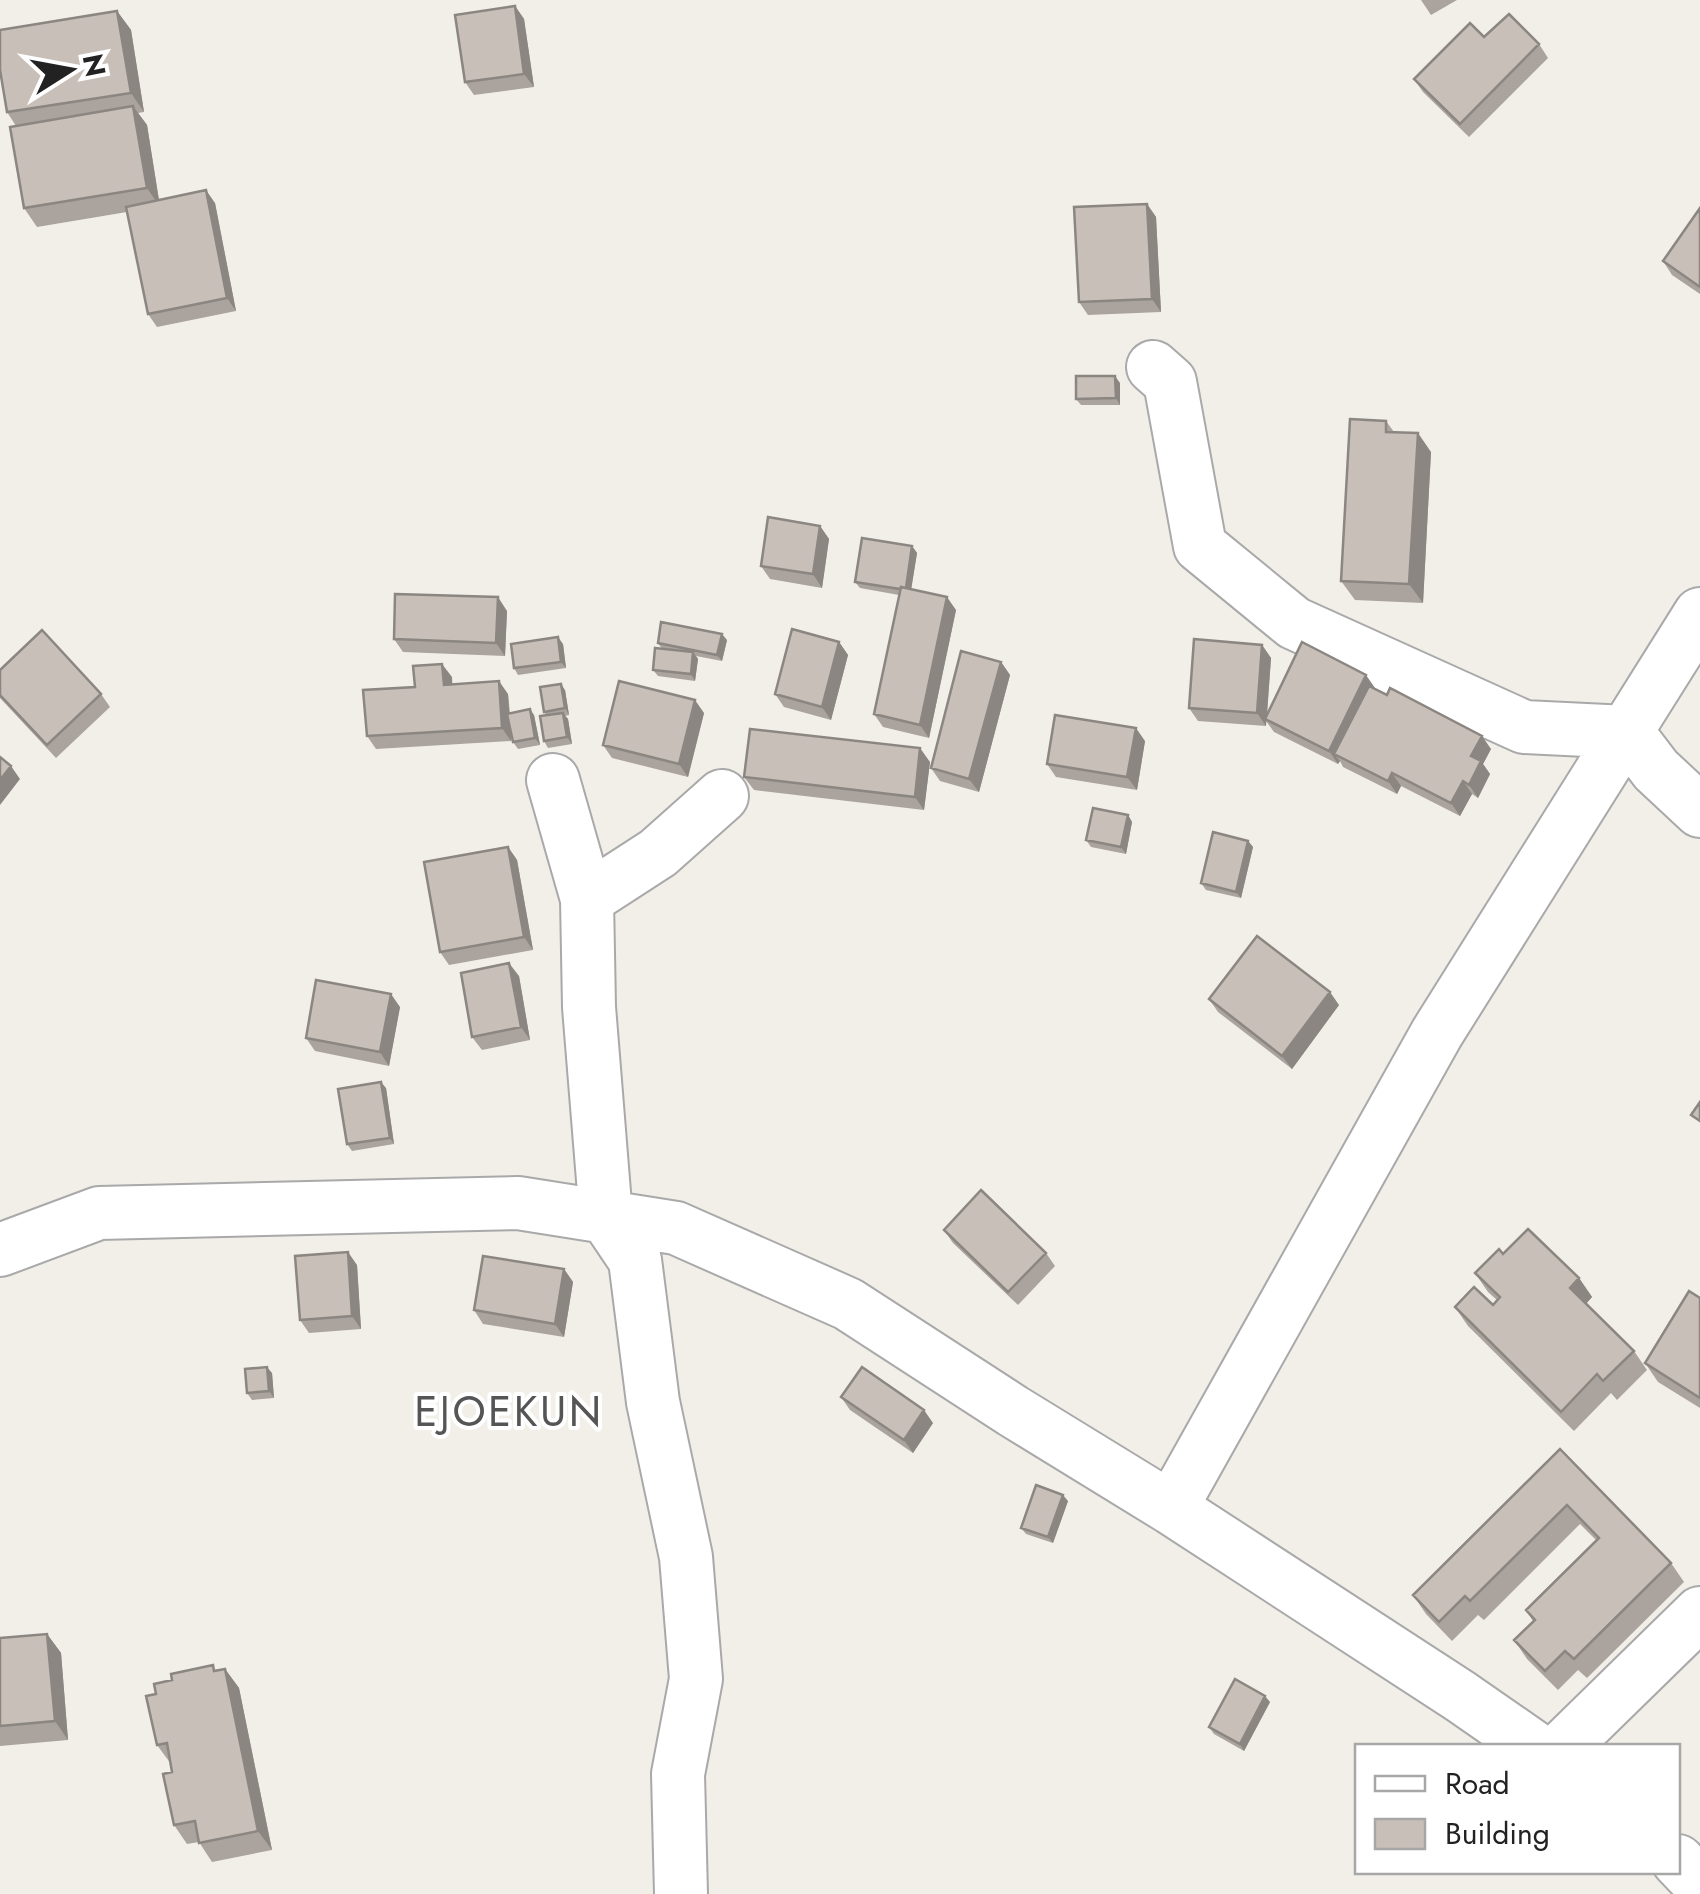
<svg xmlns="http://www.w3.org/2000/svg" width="1700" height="1894" font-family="Jost,sans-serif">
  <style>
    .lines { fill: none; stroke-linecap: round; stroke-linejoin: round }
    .minor-casing { stroke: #a9a9a9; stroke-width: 56 }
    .minor { stroke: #fff; stroke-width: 52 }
    .wall { fill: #aba49e }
    .shaded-wall { fill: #8b8681 }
    .building { fill: #c7bfb8; stroke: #8b8681; stroke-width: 2.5 }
    .labels { text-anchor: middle; stroke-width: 8; stroke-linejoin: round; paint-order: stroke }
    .quarter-label { font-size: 42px; letter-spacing: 2.5px; fill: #555; stroke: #fff }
  </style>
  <rect width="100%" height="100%" fill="#f2efe9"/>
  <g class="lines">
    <defs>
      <path id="minor" d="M1153 367 1170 382 1200 546 1294 623 1524 727 1627 732 1656 770 1700 811
        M553 780 587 899 589 1007 606 1217 635 1260 653 1402 686 1557 696 1679 678 1774 681 1894
        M587 899 658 853 722 796
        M0 1250 99 1213 518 1203 676 1228 848 1304 1013 1411 1171 1508 1460 1696 1532 1746
        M1171 1508 1437 1033 1700 614
        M1564 1746 1700 1613
        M1678 1861 1700 1884"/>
    </defs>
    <use href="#minor" class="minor-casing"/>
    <use href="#minor" class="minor"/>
  </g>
  <path class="wall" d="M1421 0H1457L1431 15Z
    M515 6 524 19 534 87 474 95 465 82Z
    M117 11 131 30 144 112 138 113 147 125 159 200 215 203 236 311 157 327 148 314 127 212 37 227 24 208 16 126 7 112Z
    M1484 37 1539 44 1548 58 1469 137 1423 92 1414 79Z
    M1147 204 1156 217 1161 312 1088 315 1079 302Z
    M1700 208V294L1672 275 1663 261Z
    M1120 383V405H1081L1076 399Z
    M1386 421 1394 432 1431 452 1423 603 1355 600 1341 581Z
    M820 526 829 539 822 588 770 579 761 566Z
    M912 546 917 553 911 589 956 610 929 738 883 727 874 714 899 595 860 588 855 582Z
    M507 611 505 656 403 652 394 639Z
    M727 640 722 661 696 656 698 659 695 681 658 676 653 670 662 649 658 643Z
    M839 642 848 655 831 720 784 707 775 694Z
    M563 644 566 668 518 675 514 668Z
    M1262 645 1271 658 1267 716 1375 688 1491 749 1483 764 1490 774 1478 798 1472 794 1460 816 1401 786 1397 794 1343 767 1340 761 1338 764 1274 732 1266 721V726L1198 721 1189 708Z
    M1001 662 1010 675 979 792 940 781 931 768Z
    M0 670 101 694 110 707 56 758 0 698Z
    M452 677V685L508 694 510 713 534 715 540 745 518 749 513 742 511 732V741L376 749 367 736 415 687Z
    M565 690 569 715 565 716 568 719 572 744 548 748 544 741 546 715 544 712Z
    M704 713 688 777 612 758 603 745Z
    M1145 741 1137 790 1056 777 1047 764Z
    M930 762 924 810 754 790 744 777Z
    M1128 815 1132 822 1126 854 1091 847 1086 840Z
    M1248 841 1253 847 1241 898 1206 890 1201 883Z
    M508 847 517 860 533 950 449 965 440 952Z
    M519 976 530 1040 482 1050 472 1037Z
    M1209 999 1339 1005 1292 1069 1218 1012Z
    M400 1007 389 1066 315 1051 306 1038Z
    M386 1088 394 1144 352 1151 347 1144Z
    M944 1230 1046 1253 1055 1266 1018 1305 953 1243Z
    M1503 1254 1579 1278 1592 1297 1586 1304 1634 1351 1647 1370 1617 1400 1611 1393 1574 1431 1468 1326 1455 1307 1493 1305 1497 1300 1488 1292 1475 1273Z
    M357 1265 361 1329 309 1333 300 1320Z
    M564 1269 573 1282 564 1337 483 1324 474 1310Z
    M1700 1298V1408L1658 1382 1645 1363Z
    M272 1373 274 1398 252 1400 247 1393Z
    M841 1397 933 1423 913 1453 850 1410Z
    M1560 1449 1671 1563 1684 1582 1587 1678 1578 1670 1558 1690 1527 1659 1514 1640 1533 1621 1526 1610 1596 1540 1580 1524 1484 1620 1478 1615 1452 1641 1426 1614 1413 1595Z
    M1068 1501 1053 1543 1026 1534 1021 1528Z
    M47 1634 61 1653 68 1740 0 1746V1638Z
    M225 1669 239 1688 272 1850 212 1862 199 1842 187 1844 174 1825 171 1764 157 1745 156 1694Z
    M1270 1702 1244 1751 1214 1734 1209 1727Z"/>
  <path class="shaded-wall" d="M515 6 524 19 534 87 524 74Z
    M117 11 131 30 144 112 131 93Z
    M133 106 147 125 160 207 147 188Z
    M206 190 215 203 236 311 227 298Z
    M1147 204 1156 217 1161 312 1152 299Z
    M1115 376 1120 383V405L1116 398Z
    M1418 433 1431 452 1423 603 1409 584Z
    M820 526 829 539 822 588 813 574Z
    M912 546 917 553 910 597 906 590Z
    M498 597 507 611 505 656 496 643Z
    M947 597 956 610 929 738 920 725Z
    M722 634 727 640 722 661 717 655Z
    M558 637 563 644 566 668 561 662Z
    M839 642 848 655 831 720 822 707Z
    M1262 645 1271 658 1266 726 1257 713Z
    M693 652 698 659 695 681 691 674Z
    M1001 662 1010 675 979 792 969 779Z
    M442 664 452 677 453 698 444 685Z
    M1366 675 1375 688 1341 757 1334 754 1340 761 1338 764 1329 751Z
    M499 681 508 694 511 741 502 728Z
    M561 684 565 690 569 715 565 708Z
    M695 700 704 713 688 777 679 764Z
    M530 709 534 715 540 745 535 738Z
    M563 713 568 719 572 744 567 737Z
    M1136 728 1145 741 1137 790 1127 777Z
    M1482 736 1491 749 1483 764 1490 774 1478 798 1469 785 1471 756Z
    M920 748 930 762 924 810 915 797Z
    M11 766 20 779 0 805V780Z
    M1392 773 1401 786 1397 794 1388 781Z
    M1463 781 1472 794 1460 816 1451 803Z
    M1128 815 1132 822 1126 854 1121 847Z
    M1248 841 1253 847 1241 898 1236 892Z
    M508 847 517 860 533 950 524 937Z
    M509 963 519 976 530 1040 521 1027Z
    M1330 992 1339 1005 1292 1069 1282 1056Z
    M391 994 400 1007 389 1066 380 1052Z
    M381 1082 386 1088 394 1144 390 1138Z
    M348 1252 357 1265 361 1329 352 1316Z
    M564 1269 573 1282 564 1337 555 1324Z
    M1579 1278 1592 1297 1583 1307 1570 1288Z
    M267 1367 272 1373 274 1398 269 1391Z
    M924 1410 933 1423 913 1453 904 1440Z
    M1063 1495 1068 1501 1053 1543 1048 1537Z
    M47 1634 61 1653 68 1740 55 1721Z
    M225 1669 239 1688 272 1850 258 1831Z
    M1265 1696 1270 1702 1244 1751 1240 1744Z"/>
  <path class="building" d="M515 6 524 74 465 82 455 15Z
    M117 11 131 93 7 112 0 70V30Z
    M1509 14 1539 44 1460 124 1414 79 1470 23 1484 37Z
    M133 106 147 188 24 208 10 127Z
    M206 190 227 298 148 314 126 207Z
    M1147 204 1152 299 1079 302 1074 207Z
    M1700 208V287L1663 261Z
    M1076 376H1115L1116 398 1076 399Z
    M1350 419 1386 421V432L1418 433 1409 584 1341 581Z
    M768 517 820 526 813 574 761 566Z
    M862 538 912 546 906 588 901 587 900 589 855 582Z
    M901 587 947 597 920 725 874 714Z
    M395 594 498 597 496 643 394 639Z
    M661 622 722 634 717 655 658 643Z
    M792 629 839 642 822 707 775 694Z
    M42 630 101 694 47 745 0 695V670Z
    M558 637 561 662 514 668 511 644Z
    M1194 639 1262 645 1257 713 1189 708Z
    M1302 642 1366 675 1329 751 1265 719Z
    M655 648 693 652 691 674 653 670Z
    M961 651 1001 662 969 779 931 768Z
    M442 664 444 685 499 681 502 728 367 736 363 690 415 687 413 666Z
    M619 681 695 700 679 764 603 745Z
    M561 684 565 708 544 712 540 687Z
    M1369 686 1387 695 1390 688 1482 736 1471 756 1481 761 1469 785 1463 781 1451 803 1392 773 1388 781 1334 754Z
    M530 709 535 738 513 742 507 714Z
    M563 713 567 737 544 741 540 716Z
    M1055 715 1136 728 1127 777 1047 764Z
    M750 729 920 748 915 797 744 777Z
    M0 757 11 766 0 780Z
    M1093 808 1128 815 1121 847 1086 840Z
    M1213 832 1248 841 1236 892 1201 883Z
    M508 847 524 937 440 952 424 862Z
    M1257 936 1330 992 1282 1056 1209 999Z
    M509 963 521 1027 472 1037 461 973Z
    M316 980 391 994 380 1052 306 1038Z
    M381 1082 390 1138 347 1144 338 1089Z
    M1700 1102V1121L1691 1115Z
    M981 1190 1046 1253 1008 1292 944 1230Z
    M1528 1229 1579 1278 1570 1288 1634 1351 1603 1381 1597 1374 1561 1412 1455 1307 1474 1287 1493 1305 1500 1297 1475 1273 1499 1249 1503 1254Z
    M348 1252 352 1316 300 1320 295 1256Z
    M483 1256 564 1269 555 1324 474 1310Z
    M1689 1291 1700 1298V1398L1645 1363Z
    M267 1367 269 1391 247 1393 245 1369Z
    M862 1367 924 1410 904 1440 841 1397Z
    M1560 1449 1671 1563 1574 1659 1565 1651 1545 1671 1514 1640 1535 1620 1526 1610 1599 1538 1567 1505 1470 1601 1465 1596 1439 1622 1413 1595Z
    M1036 1485 1063 1495 1048 1537 1021 1528Z
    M47 1634 55 1721 0 1726V1638Z
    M213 1665 214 1671 225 1669 258 1831 199 1843 195 1821 174 1825 163 1774 172 1772 167 1743 157 1745 146 1696 156 1694 154 1684 172 1680 171 1674Z
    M1235 1679 1265 1696 1240 1744 1209 1727Z"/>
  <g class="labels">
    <g class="quarter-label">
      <text x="509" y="1426">EJOEKUN</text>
    </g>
  </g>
  <rect x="1355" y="1744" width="325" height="130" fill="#ffffff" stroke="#a7a7a7" stroke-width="2.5"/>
  <rect x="1375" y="1776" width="50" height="15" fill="#ffffff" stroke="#a7a7a7" stroke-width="2.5"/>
  <text x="1445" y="1794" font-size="30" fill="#222222">Road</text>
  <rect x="1375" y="1819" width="50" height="30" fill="#c7bfb8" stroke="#a7a7a7" stroke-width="2.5"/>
  <text x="1445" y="1844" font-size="30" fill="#222222">Building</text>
  <g transform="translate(70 70) rotate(79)" stroke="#ffffff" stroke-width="8" paint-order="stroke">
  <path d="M0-8L18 38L0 25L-18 38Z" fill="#222222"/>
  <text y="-15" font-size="28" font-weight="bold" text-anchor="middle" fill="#222222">N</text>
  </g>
</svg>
